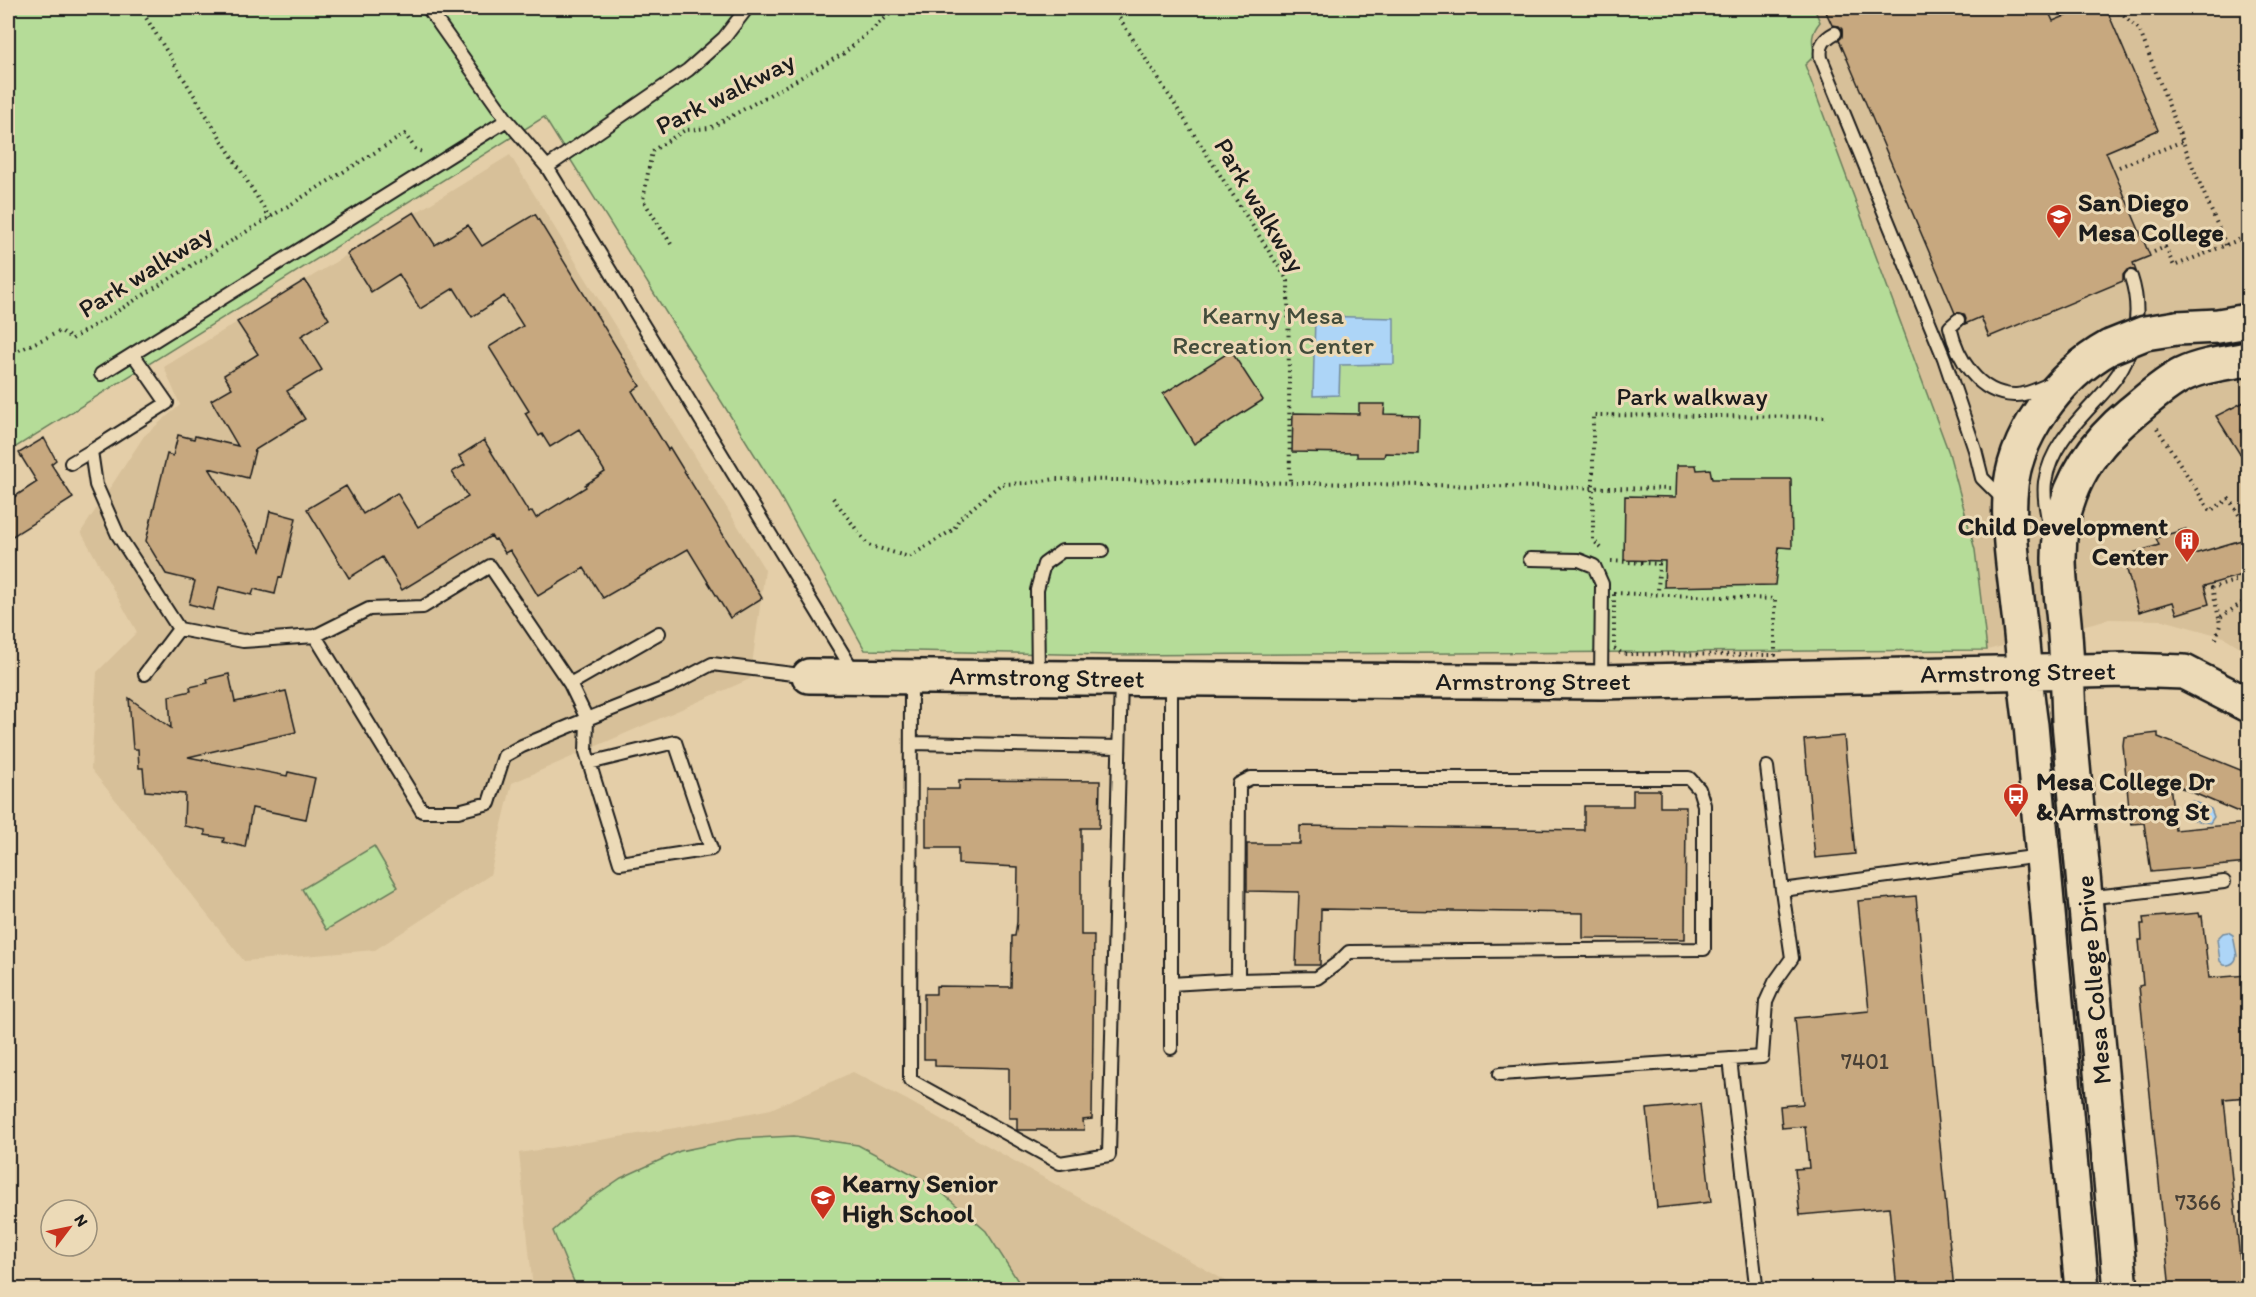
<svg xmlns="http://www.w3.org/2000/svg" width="2256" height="1297" font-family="Itim,sans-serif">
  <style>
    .built { fill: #d7c099 }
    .green { fill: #b5dc98; stroke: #687c5a; stroke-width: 1.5 }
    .water { fill: #add5f7; stroke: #738b9f; stroke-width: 1.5 }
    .building { fill: #c7a87f; stroke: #1c1c1c; stroke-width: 1.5 }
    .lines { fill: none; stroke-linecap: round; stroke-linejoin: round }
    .lane-casing { stroke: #1c1c1c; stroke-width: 16 }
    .secondary-casing { stroke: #1c1c1c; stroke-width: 38 }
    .path { stroke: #1c1c1c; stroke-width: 4; stroke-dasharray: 1.5 4.5; stroke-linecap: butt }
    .lane { stroke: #ecdab7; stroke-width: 12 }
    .secondary { stroke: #ecdab7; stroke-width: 33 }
    .secondary-bridge-casing { stroke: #1c1c1c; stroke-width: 38; stroke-linecap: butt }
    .secondary-bridge { stroke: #ecdab7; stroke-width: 33 }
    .labels { text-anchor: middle; stroke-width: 6; stroke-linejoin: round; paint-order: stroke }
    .number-label { font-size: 22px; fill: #473f35 }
    .street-label { font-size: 26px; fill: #1c1c1c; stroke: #ecdab7 }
    .poi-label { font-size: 26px; font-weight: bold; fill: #1c1c1c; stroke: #ecdab7; text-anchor: start }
    .park-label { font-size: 26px; fill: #424c3b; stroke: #ecdab7 }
  </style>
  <rect width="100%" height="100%" fill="#e4cea8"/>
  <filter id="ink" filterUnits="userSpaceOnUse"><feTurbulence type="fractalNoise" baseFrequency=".0167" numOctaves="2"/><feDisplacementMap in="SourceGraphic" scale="12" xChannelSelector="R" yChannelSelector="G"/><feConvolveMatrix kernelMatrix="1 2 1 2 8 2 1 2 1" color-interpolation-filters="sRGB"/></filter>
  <g filter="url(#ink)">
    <path class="built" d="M1809 8H2248V652L2224 637 2163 620 2109 619 1987 650 1975 550 1949 453 1791 28Z
      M510 155 765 570 750 679 512 783 490 875 375 950 244 961 91 769 97 672 137 632 81 532 144 436 180 405 164 367Z
      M853 1072 907 1100 1240 1289H533L519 1153 675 1128 771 1109Z"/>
    <path class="green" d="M8 8H1814L1820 22C1811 33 1811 41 1815 55L1805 65 1949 453 1975 550 1987 650 1111 655 865 650 776 489 544 117 8 452Z
      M374 846 398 887 326 930 302 889Z
      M794 1136 858 1145 933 1185 986 1231 1023 1289H577L553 1231 587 1201 621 1178 680 1151 738 1139Z"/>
    <path class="water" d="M1315 316 1394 318V364L1340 365 1339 395 1313 396Z
      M2192 801 2211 809 2214 817 2210 823C2197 821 2184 820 2183 806Z
      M2228 932 2233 935 2237 956C2235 963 2231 966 2224 965L2220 961 2217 939 2223 933Z"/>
    <path class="building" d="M1837 8H2047L2053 21 2085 8H2106L2158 130 2106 152 2150 256 2133 263 2136 271 2130 269 2126 271 2123 275V281L1989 337 1981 317 1965 324 1966 319 1964 314 1955 313 1839 40 1842 37V29L1839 26 1832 25 1826 12Z
      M414 212 435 245 468 225 482 246 535 214 640 386 632 391 668 450 670 448 762 598 730 618 688 549 603 598 584 568 538 596 510 550 505 553 496 539 494 540 491 536 402 590 382 557 349 578 307 509 346 486 363 514 397 493 418 527 468 497 452 472 465 465 459 456 484 440 529 513 532 511 536 518 586 487 585 485 605 472 579 429 550 447 542 434 539 436 525 413 529 411 489 347 523 326 504 296 472 317 454 288 420 309 399 274 371 292 347 254Z
      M305 280 329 319 301 336 322 370 287 391 305 419 255 450 248 478 209 468 261 551 270 511 296 518 282 578 279 577 275 594 254 589 252 595 219 587 213 610 189 604 195 581 166 574 146 541 167 454 173 456 178 435 194 439 195 436 238 446 211 400 232 388 224 375 258 354 237 322Z
      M1231 351 1263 400 1194 444 1163 394Z
      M2248 400V467L2216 416Z
      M1359 404H1385L1384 414 1419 415 1418 454 1385 453 1384 457H1357V453L1292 452 1293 413 1359 414Z
      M44 438 56 460 51 464 73 498 8 539V501L37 482 19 453Z
      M1677 465H1696L1697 470 1710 469 1712 479H1791L1792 548 1779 547 1775 585 1664 587 1665 561 1624 560 1625 496 1676 497Z
      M2186 529 2194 554 2245 539 2248 551V573L2204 586 2209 604 2177 614 2173 602 2139 612 2123 556 2159 545 2156 538Z
      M229 674 235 702 286 691 296 732 188 757 287 776 288 772 315 778 306 819 252 808 245 847 223 842 224 838 205 835V830L184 826 185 794 145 791 143 768H139L138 749H133L129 698 171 728 169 696 191 691 190 687 208 683 207 679Z
      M2158 733V737L2248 773V816L2170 783 2175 830 2248 823V863L2151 872 2144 823 2132 824 2130 818 2123 745 2124 737Z
      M1844 736 1855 854 1815 858 1804 740Z
      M959 780 1100 781 1099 828H1081V935H1094L1092 1119 1083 1120 1084 1130H1017V1118H1009V1068L935 1066V1059H924V994H936V986L1011 987 1012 936H1015L1017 922 1018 867 958 864V848H926V789H959Z
      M1633 790H1660V807H1686L1685 939 1583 938V913L1321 909 1320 965H1296L1299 892 1247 891V844H1300V826L1584 830V806H1633Z
      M1916 896 1954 1290H1897L1889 1207 1800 1215 1795 1169 1809 1168 1805 1126 1782 1128 1780 1106 1803 1104 1795 1018 1869 1011 1858 901Z
      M2199 913 2200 917 2202 916 2209 978 2248 975V1097L2224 1099 2243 1290H2170L2139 986 2143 985 2139 940H2142L2141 924H2144L2143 918Z
      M1700 1104 1711 1202 1657 1208 1647 1109Z"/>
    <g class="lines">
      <defs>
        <path id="lane" d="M428 8 507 120
          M1835 33C1824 39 1819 45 1821 58L1944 358 1975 450 1982 478 2004 500
          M547 167 688 70 724 38 747 8
          M1958 320 1950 327C1957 358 1978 394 2014 395 2026 396 2039 388 2050 384
          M133 354 167 403 91 451 96 485 118 535 179 629
          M101 374 507 120 547 167 854 672
          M71 463 91 451
          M2051 532C2047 516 2043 498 2045 482 2051 441 2086 414 2110 385 2135 355 2143 313 2131 277
          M1530 559 1579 560 1594 566 1602 584 1601 681
          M145 674 179 629 243 641 315 636
          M1038 677 1037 590 1044 564 1062 551H1102
          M911 678 910 1080 1060 1163 1109 1155 1121 679
          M570 684 659 633
          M911 743 1119 747
          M589 763 675 742 711 849 620 863 586 752 587 719 522 746 504 756 489 803 458 811H422L315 636 369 609 423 607 490 566 570 684 587 719 670 686 712 664 809 676
          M1767 767 1782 890 2041 856
          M2086 898 2224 882
          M1171 984 1238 980 1239 784 1251 778H1689L1699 789 1704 805V949L1349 952 1339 962 1317 978 1238 980
          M1171 1048V680
          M1730 1059 1756 1285
          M1500 1074 1762 1057 1766 1002 1775 982 1792 958 1782 890"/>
        <path id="secondary" d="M2177 328 2218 326 2248 321
          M809 676 1601 682 2126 670 2184 672 2248 705
          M2082 1290 2031 725C2025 686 2023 646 2018 607 2014 570 2008 534 2010 497 2012 437 2059 375 2110 347
          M2121 1290 2069 722C2068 688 2067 655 2064 622 2062 601 2059 579 2059 558 2059 497 2085 451 2131 413 2147 400 2164 384 2182 375 2203 365 2227 363 2248 359"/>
      </defs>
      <use href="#lane" class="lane-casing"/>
      <use href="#secondary" class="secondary-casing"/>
      <path class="path" d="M140 8 270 218
        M1113 8 1288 281 1290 483
        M2114 8 2139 29 2194 170 2226 245
        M2119 167 2183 141
        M671 244 643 200 652 151 685 130 710 128 843 54 897 8
        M2154 252 2165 247 2174 266 2248 236
        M8 355 61 331 72 339 405 134 416 150 423 152
        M2157 428 2210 511 2229 499 2248 529
        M833 498 868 545 909 557 954 529 959 519 1001 484 1029 483 1055 479 1672 489
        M1601 548 1593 540V415L1828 417
        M1611 561 1659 564 1658 594
        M1614 593 1775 599V655L1623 654 1614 648Z
        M2219 618 2212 588 2248 577
        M2216 639 2220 625 2219 618 2248 599"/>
      <use href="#lane" class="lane"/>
      <use href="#secondary" class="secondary"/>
      <defs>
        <path id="secondary-bridge" d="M2110 347 2145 333 2177 328"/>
      </defs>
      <use href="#secondary-bridge" class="secondary-bridge-casing"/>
      <use href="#secondary-bridge" class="secondary-bridge"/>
    </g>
  </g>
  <defs>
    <symbol id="university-pin" viewBox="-11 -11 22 30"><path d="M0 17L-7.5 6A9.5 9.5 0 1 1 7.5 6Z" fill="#c8321e" stroke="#ecdab7"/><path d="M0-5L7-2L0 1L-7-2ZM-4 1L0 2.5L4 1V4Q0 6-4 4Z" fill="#fff"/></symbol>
    <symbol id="building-pin" viewBox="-11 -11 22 30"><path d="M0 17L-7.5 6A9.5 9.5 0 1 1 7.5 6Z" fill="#c8321e" stroke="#ecdab7"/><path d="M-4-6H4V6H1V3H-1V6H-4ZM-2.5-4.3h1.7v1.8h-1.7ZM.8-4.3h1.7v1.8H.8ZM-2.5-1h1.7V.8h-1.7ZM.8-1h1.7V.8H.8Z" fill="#fff"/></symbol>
    <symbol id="bus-pin" viewBox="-11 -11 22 30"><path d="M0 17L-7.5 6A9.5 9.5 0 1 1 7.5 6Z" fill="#c8321e" stroke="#ecdab7"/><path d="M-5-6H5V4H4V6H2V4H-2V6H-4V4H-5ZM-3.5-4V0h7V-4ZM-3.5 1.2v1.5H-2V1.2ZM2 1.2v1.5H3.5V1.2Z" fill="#fff"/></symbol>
    <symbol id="school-pin" viewBox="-11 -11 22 30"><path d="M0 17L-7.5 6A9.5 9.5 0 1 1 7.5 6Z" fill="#c8321e" stroke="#ecdab7"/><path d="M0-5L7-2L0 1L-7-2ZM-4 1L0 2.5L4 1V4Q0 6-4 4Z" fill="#fff"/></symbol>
  </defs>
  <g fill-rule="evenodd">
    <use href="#university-pin" x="2044" y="202" width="30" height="40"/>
    <use href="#building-pin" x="2172" y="526" width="30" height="40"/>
    <use href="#bus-pin" x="2001" y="781" width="30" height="40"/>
    <use href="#school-pin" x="808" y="1183" width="30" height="40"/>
  </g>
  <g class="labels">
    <g class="number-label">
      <text x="1865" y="1069">7401</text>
      <text x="2198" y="1210">7366</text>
    </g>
    <g class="street-label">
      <text transform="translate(725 93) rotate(-27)" y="9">Park walkway</text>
      <text transform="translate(1260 205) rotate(59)" y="9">Park walkway</text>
      <text transform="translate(145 271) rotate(-32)" y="9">Park walkway</text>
      <text x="1692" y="405">Park walkway</text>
      <text transform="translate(2018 672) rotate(-1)" y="9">Armstrong Street</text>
      <text transform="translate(1047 677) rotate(1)" y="9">Armstrong Street</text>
      <text x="1533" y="690">Armstrong Street</text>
      <text transform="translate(2093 980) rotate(-95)" y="9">Mesa College Drive</text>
    </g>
    <g class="poi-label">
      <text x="2078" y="211">San Diego<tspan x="2078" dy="30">Mesa College</tspan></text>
      <text x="2168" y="535" text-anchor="end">Child Development<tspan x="2168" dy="30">Center</tspan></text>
      <text x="2036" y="790">Mesa College Dr<tspan x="2036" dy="30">&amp; Armstrong St</tspan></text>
      <text x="842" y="1192">Kearny Senior<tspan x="842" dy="30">High School</tspan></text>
    </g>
    <g class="park-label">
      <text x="1273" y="324">Kearny Mesa<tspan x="1273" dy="30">Recreation Center</tspan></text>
    </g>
  </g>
  <rect width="2256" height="1297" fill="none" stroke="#ecdab7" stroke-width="30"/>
  <rect x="15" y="15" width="2226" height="1267" fill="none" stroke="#1c1c1c" stroke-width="2" filter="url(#ink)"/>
  <g transform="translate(69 1228) rotate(58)"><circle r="28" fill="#ecdab7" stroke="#998e79" stroke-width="1.5"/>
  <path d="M0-4.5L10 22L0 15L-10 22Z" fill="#c8321e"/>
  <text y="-9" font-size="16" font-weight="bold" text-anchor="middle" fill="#1c1c1c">N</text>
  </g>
</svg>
